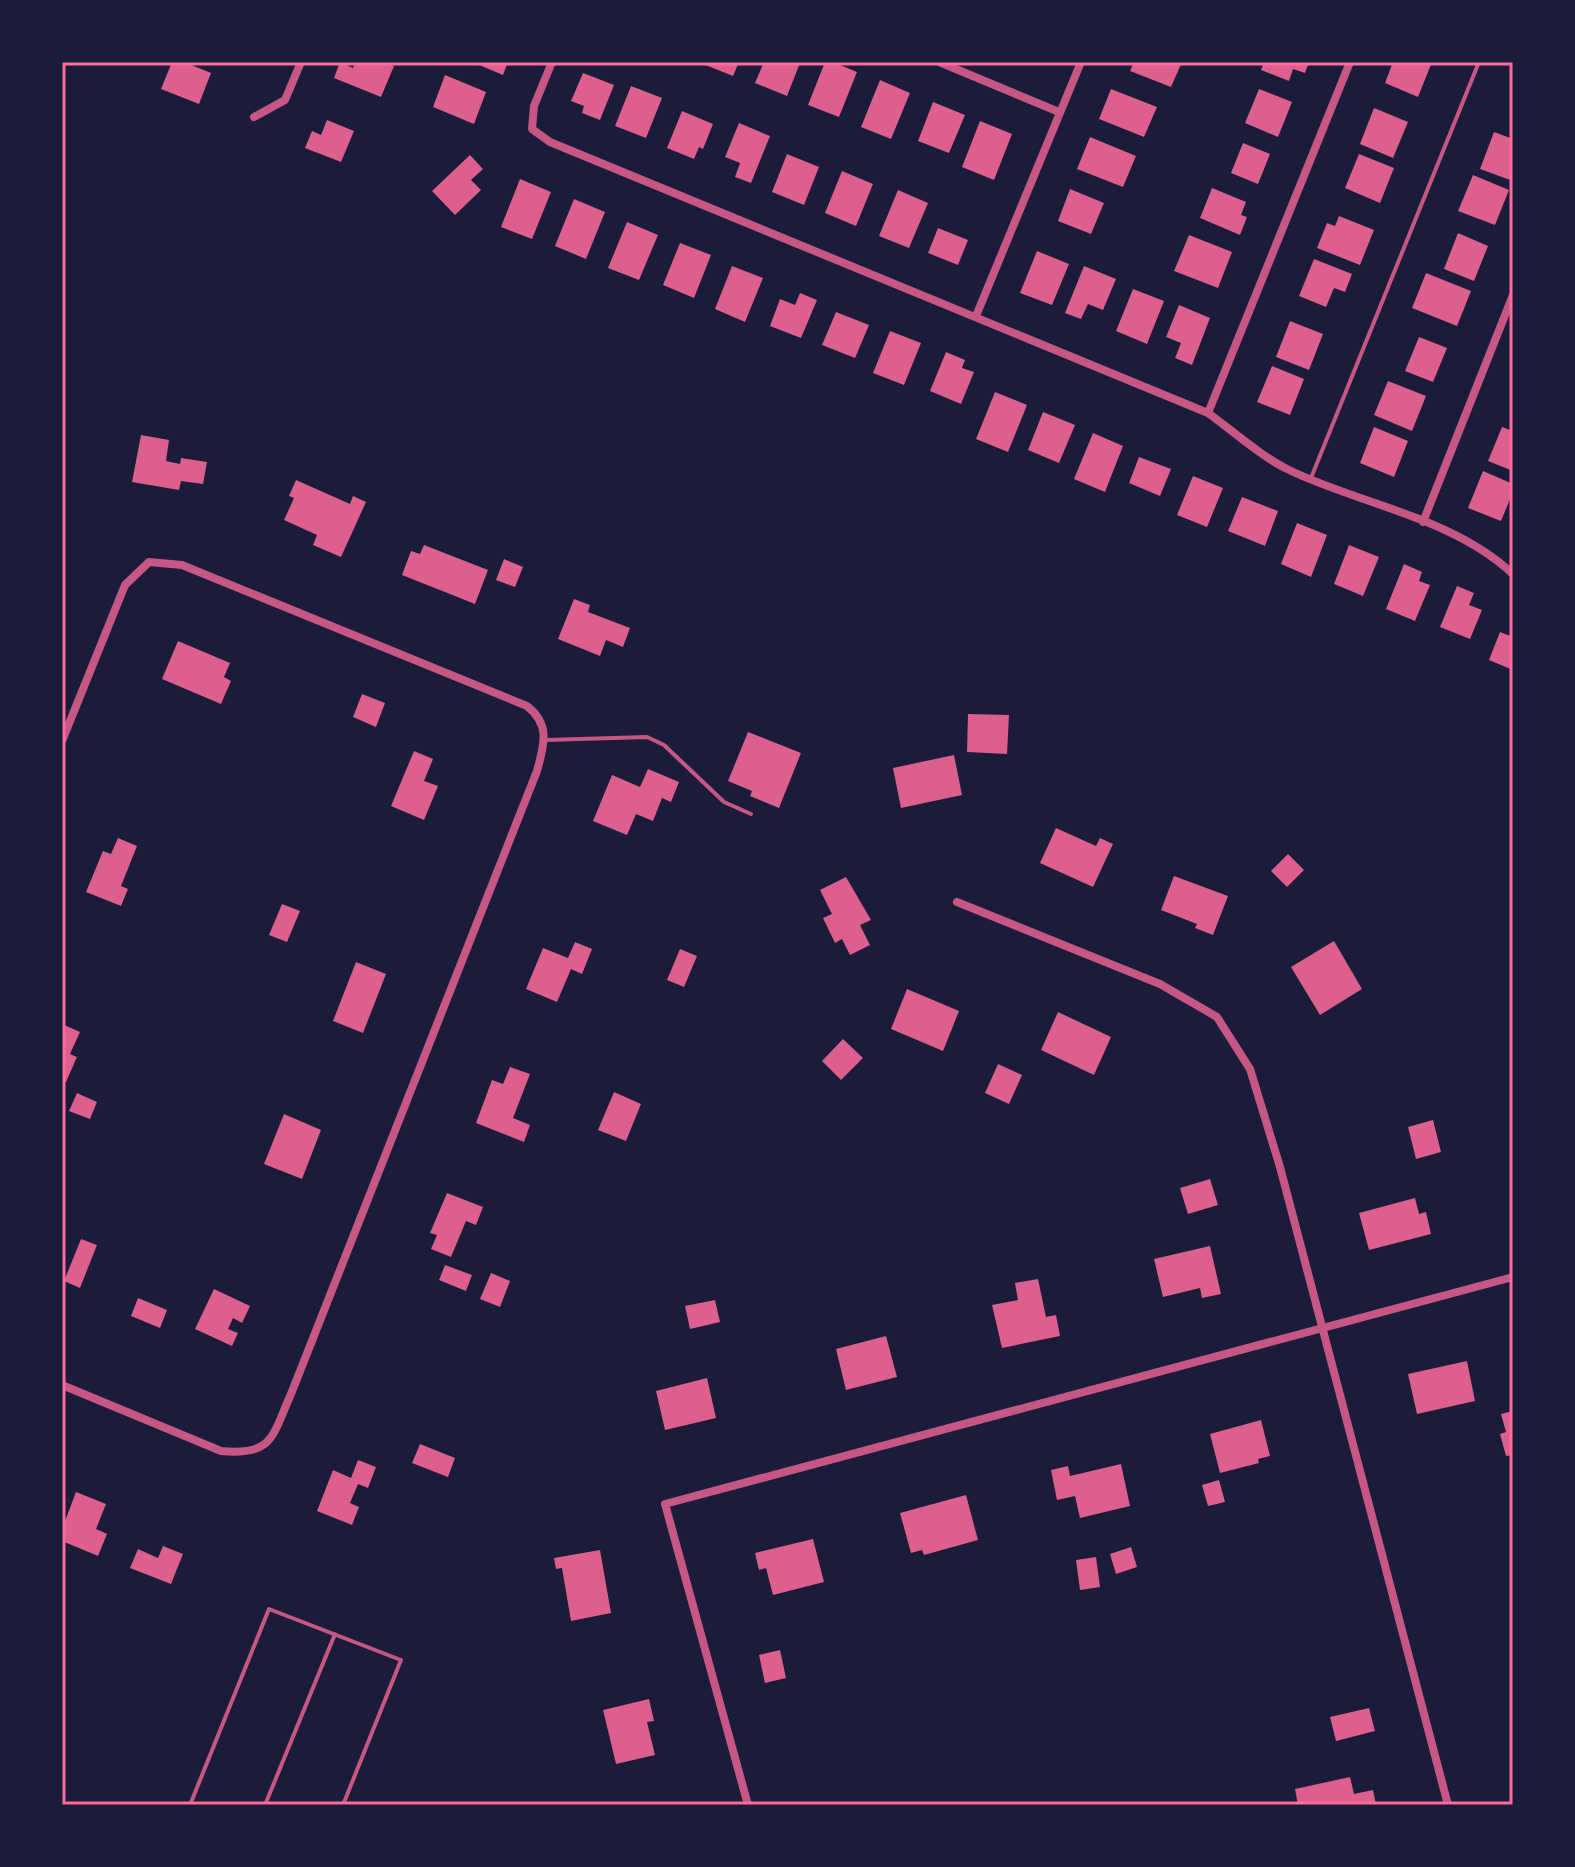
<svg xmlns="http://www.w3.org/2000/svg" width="1575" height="1867" font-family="'Asap Condensed',sans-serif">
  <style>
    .building { fill: #dd5f8e }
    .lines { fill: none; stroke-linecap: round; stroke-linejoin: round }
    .service { stroke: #c65784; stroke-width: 4 }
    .minor { stroke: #c65784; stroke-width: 8 }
    .neatline { fill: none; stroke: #ff6b9d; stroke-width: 3 }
  </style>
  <rect width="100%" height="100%" fill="#1b1b3a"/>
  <path class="building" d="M172 62H184L211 73 199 104 161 89Z
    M340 62 353 68 355 62H384L394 66 381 97 334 78Z
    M472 62H508L503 75Z
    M698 62H739L733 76Z
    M764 62 800 63 787 96 755 83Z
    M825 62H833L857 72 839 117 808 105Z
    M1134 62H1182L1171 87 1130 71Z
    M1264 62H1309L1305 73 1293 69 1289 81 1261 70Z
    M1393 62H1432L1418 97 1385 83Z
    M583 73 614 85 600 120 582 113 584 106 571 101Z
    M445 75 486 92 474 124 433 107Z
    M880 80 910 93 891 139 861 127Z
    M631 86 662 98 646 138 615 126Z
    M1111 89 1157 107 1144 137 1099 119Z
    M1259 89 1292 102 1278 137 1245 123Z
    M933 102 965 115 949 153 918 141Z
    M1374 108 1408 122 1393 158 1360 144Z
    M682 111 713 124 703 149 699 147 694 159 667 148Z
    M327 120 354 131 341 162 305 148 312 131 321 135Z
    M980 121 1012 134 994 180 962 167Z
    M739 123 770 136 751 183 735 177 740 163 725 157Z
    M1494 132 1513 139V181L1480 169Z
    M1090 137 1136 156 1123 187 1077 169Z
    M1243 143 1270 154 1258 184 1231 173Z
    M787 154 819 167 804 205 772 192Z
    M1359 154 1394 168 1380 203 1345 188Z
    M470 155 483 169 471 180 481 190 455 215 432 191Z
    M842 171 873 184 856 226 825 213Z
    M1473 175 1509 190 1495 225 1458 211Z
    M520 179 551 192 532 239 501 227Z
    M1212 188 1246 202 1241 215 1247 217 1240 235 1200 218Z
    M1070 189 1104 203 1091 234 1058 221Z
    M898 190 928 203 909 248 879 236Z
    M574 199 605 212 586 259 555 246Z
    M1339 216 1374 230 1360 265 1317 248 1327 223 1335 226Z
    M627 222 658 235 639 280 608 268Z
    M938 228 968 240 958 265 928 253Z
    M1458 233 1488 246 1474 281 1444 269Z
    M1189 235 1232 252 1218 288 1174 271Z
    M680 243 711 255 694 298 663 285Z
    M1037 251 1069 264 1052 305 1020 293Z
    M1314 259 1352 274 1345 292 1334 288 1326 307 1299 296Z
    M732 266 763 278 745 322 715 309Z
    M1084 266 1116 279 1103 310 1088 304 1081 319 1065 313Z
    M1426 273 1471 291 1457 326 1412 308Z
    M1133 289 1164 301 1147 344 1116 331Z
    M800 293 817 300 801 338 770 326 780 299 795 305Z
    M1179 305 1210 318 1192 365 1175 358 1181 343 1166 337Z
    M836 312 869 325 855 358 822 345Z
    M1290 321 1323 334 1309 370 1276 357Z
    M890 331 921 343 904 385 873 373Z
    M1419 337 1447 348 1433 382 1405 371Z
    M946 352 965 360 962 368 974 372 961 404 930 391Z
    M1272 366 1304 379 1290 415 1257 402Z
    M1388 381 1426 396 1412 431 1374 415Z
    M995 392 1027 405 1008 452 976 439Z
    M1043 412 1075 425 1059 463 1028 450Z
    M1374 427 1408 441 1394 477 1360 463Z
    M1502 427 1513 431V471L1488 461Z
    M1093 433 1123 446 1105 492 1074 479Z
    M141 435 169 440 166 461 180 464 181 458 207 462 203 484 181 481 179 490 132 482Z
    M1139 457 1171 469 1160 496 1129 483Z
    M1483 471 1513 484V492L1501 521 1468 508Z
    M1193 476 1223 488 1207 527 1177 515Z
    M296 480 350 504 353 496 366 502 341 557 313 545 317 535 284 520 294 498 289 496Z
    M1242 497 1278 511 1265 546 1228 531Z
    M1297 523 1327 535 1311 577 1281 564Z
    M424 545 488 570 475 604 402 575 411 551 420 554Z
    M1349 545 1379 557 1363 596 1334 584Z
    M504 559 523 567 515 587 496 580Z
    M1404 564 1422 572 1419 581 1430 585 1415 621 1386 609Z
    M1457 586 1474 593 1469 605 1482 610 1470 639 1440 627Z
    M574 599 590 605 588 612 630 628 623 647 606 640 600 656 558 639Z
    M1500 632 1513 637V670L1489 660Z
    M178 641 230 663 224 677 231 681 221 704 162 679Z
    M362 694 385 703 376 727 353 717Z
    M968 714 1009 715 1007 754 967 752Z
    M748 732 801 753 779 808 750 796 752 791 728 781Z
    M414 751 433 759 424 781 438 786 424 820 391 806Z
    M954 755 962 795 901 808 893 768Z
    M648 769 679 782 671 802 662 798 653 821 636 814 627 835 593 821 612 775 640 787Z
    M1056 828 1096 846 1100 838 1113 844 1093 887 1040 863Z
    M118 838 137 846 121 886 128 889 121 906 86 892 103 851 111 854Z
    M1288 854 1304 870 1287 887 1271 871Z
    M1174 876 1228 896 1213 935 1195 928 1197 924 1161 910Z
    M846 877 871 920 860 925 870 945 850 955 842 939 835 943 823 918 832 914 820 890Z
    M282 904 300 911 287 942 269 935Z
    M1334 941 1362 989 1320 1015 1291 967Z
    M575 942 592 949 582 974 571 969 557 1002 526 989 543 948 568 958Z
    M680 949 697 956 684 987 667 980Z
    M356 962 386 974 363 1033 333 1021Z
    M907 989 959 1011 943 1051 891 1029Z
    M1058 1012 1111 1037 1094 1075 1041 1050Z
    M62 1024 80 1032 70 1054 77 1057 66 1082 62 1081Z
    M843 1039 863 1058 841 1080 822 1061Z
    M998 1064 1022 1075 1009 1104 985 1093Z
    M510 1067 530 1074 513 1118 530 1125 524 1142 476 1123 492 1080 503 1084Z
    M614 1092 641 1104 626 1141 598 1130Z
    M77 1093 97 1102 90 1119 69 1111Z
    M284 1114 321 1130 302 1179 264 1164Z
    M1433 1120 1441 1152 1416 1159 1408 1127Z
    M1210 1179 1218 1205 1188 1214 1180 1188Z
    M447 1193 483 1207 476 1225 466 1221 451 1257 431 1249 437 1235 430 1233Z
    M1415 1198 1419 1214 1426 1212 1431 1234 1369 1250 1359 1213Z
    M81 1239 97 1245 80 1288 64 1281Z
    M1210 1246 1221 1294 1202 1298 1200 1288 1163 1297 1154 1259Z
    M445 1265 472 1275 466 1291 439 1280Z
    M491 1273 510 1281 500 1307 480 1299Z
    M1038 1279 1046 1317 1056 1315 1060 1336 1002 1348 992 1305 1018 1300 1015 1283Z
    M214 1289 250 1306 242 1323 233 1318 228 1329 238 1333 232 1346 195 1329Z
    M138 1298 167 1310 160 1328 131 1316Z
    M715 1300 720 1322 690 1329 685 1306Z
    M886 1336 897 1377 846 1390 836 1349Z
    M1467 1361 1475 1401 1417 1414 1408 1374Z
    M707 1378 716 1418 665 1430 656 1391Z
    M1513 1411V1455L1506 1456 1500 1434 1506 1432 1501 1414Z
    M1261 1420 1270 1456 1258 1459 1259 1463 1220 1473 1210 1434Z
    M420 1444 455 1458 448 1477 412 1463Z
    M358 1460 376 1467 368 1488 358 1484 350 1503 359 1507 352 1525 317 1511 333 1470 351 1478Z
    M1121 1464 1130 1506 1080 1518 1075 1496 1057 1500 1051 1470 1068 1466 1070 1476Z
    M1219 1480 1225 1502 1208 1506 1202 1485Z
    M76 1492 106 1504 96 1529 107 1534 98 1556 62 1541V1529Z
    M966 1495 978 1540 924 1555 922 1550 911 1553 900 1513Z
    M813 1539 824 1582 773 1595 766 1568 759 1570 755 1553Z
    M163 1546 183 1554 171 1584 130 1568 138 1549 158 1558Z
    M1131 1547 1137 1567 1116 1574 1110 1554Z
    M600 1550 611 1613 571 1621 562 1568 556 1569 554 1558Z
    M1096 1557 1100 1587 1080 1590 1076 1560Z
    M780 1650 786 1678 765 1683 759 1655Z
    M649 1699 654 1721 647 1722 655 1755 616 1764 603 1710Z
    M1369 1708 1375 1731 1336 1741 1330 1717Z
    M1350 1777 1354 1794 1373 1790 1376 1805H1298L1295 1789Z"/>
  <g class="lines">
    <path class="service" d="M1311 478 1479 62
      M546 740 647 737 664 745 724 802 751 814
      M190 1805 269 1609 401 1660 343 1805
      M265 1805 335 1634"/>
    <path class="minor" d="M552 62 534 106 532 129 550 142 1208 413C1233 431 1262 457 1289 470 1362 505 1452 517 1513 574
      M939 62 1059 112
      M254 117 285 100 301 62
      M976 316 1081 62
      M1208 413 1350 62
      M1423 522 1513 295
      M62 741 125 585 149 562 182 565 527 706C551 725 544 745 537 771L291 1394C272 1436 274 1456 221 1451L62 1385
      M957 902 1160 984 1217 1017 1250 1069 1280 1167 1448 1805
      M748 1805 665 1504 1513 1277"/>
  </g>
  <rect width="1575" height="1867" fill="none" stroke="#1b1b3a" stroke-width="128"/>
  <rect x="64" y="64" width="1447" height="1739" class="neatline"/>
</svg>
